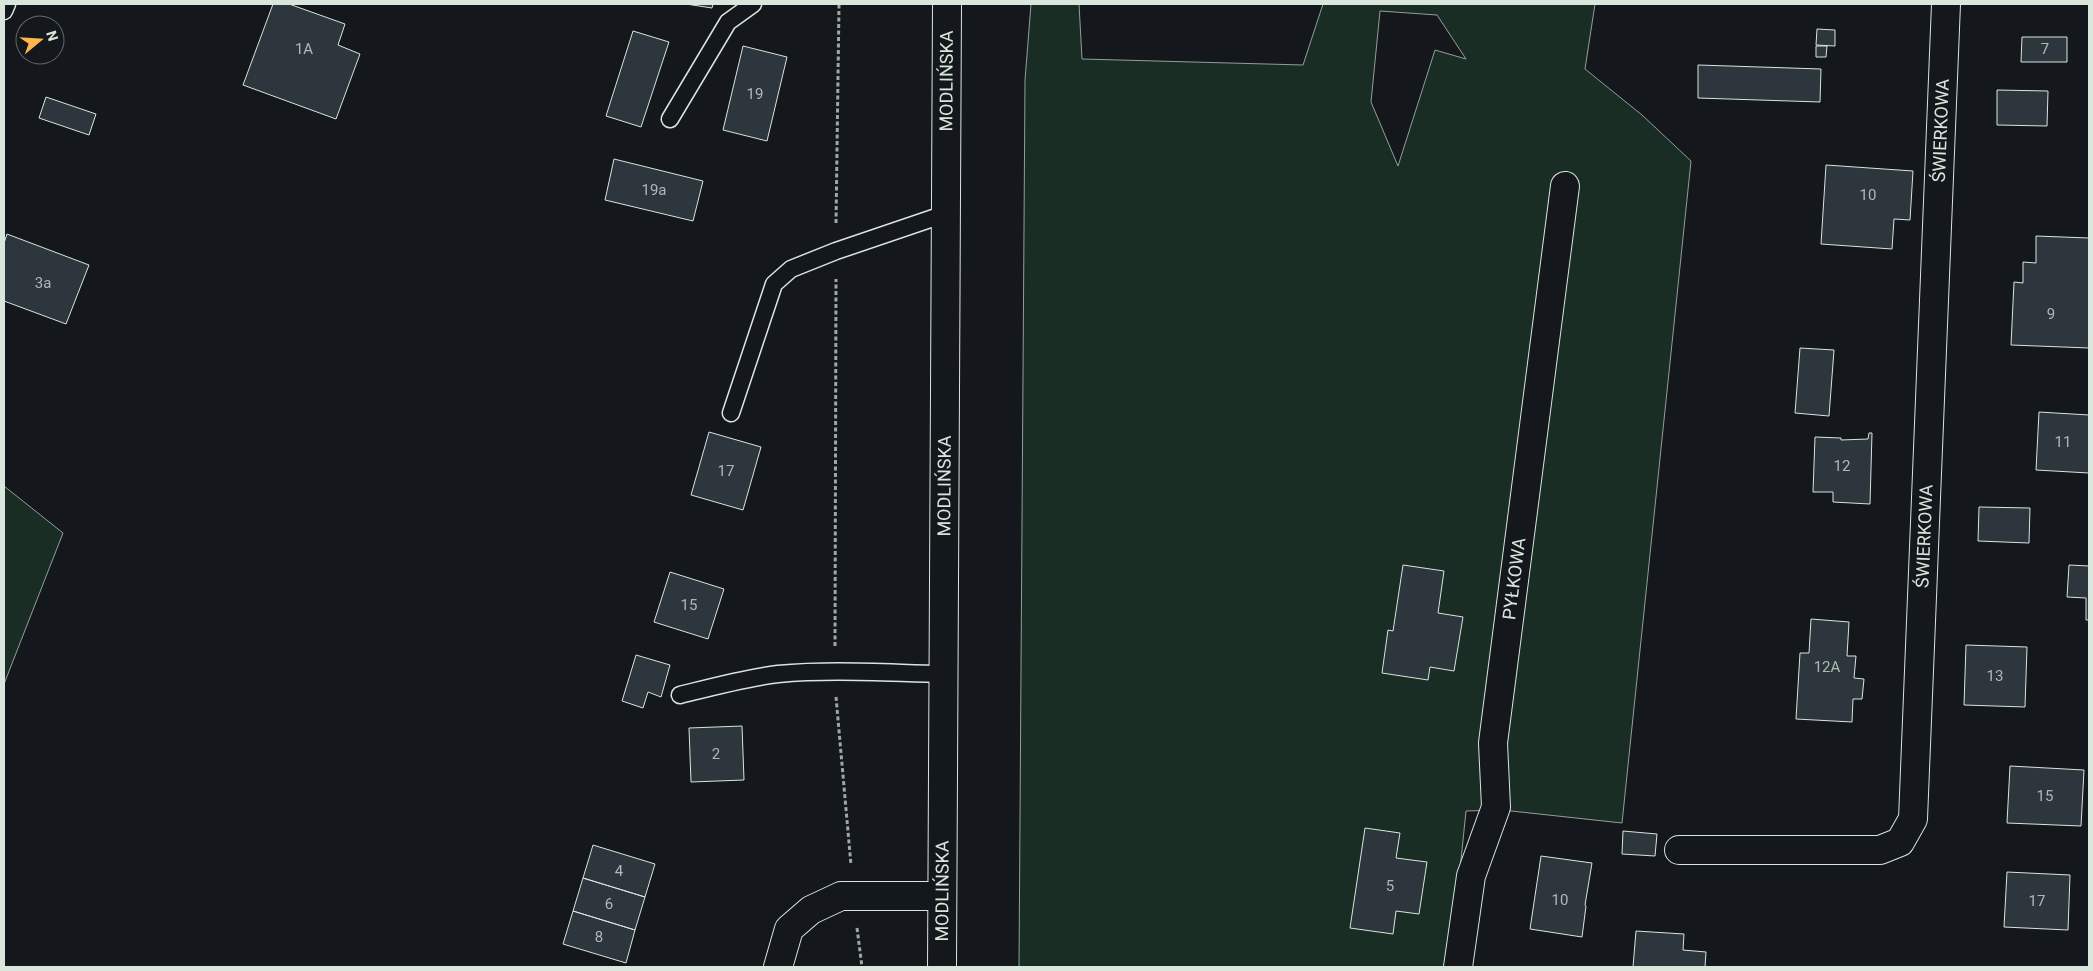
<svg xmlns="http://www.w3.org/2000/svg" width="2093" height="971" font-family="Roboto,sans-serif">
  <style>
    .green { fill: #1a2d24; stroke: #939e99; fill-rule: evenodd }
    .building { fill: #2c363c; stroke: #d8e6dc }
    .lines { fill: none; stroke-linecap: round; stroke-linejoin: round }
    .lane-casing { stroke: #d8e6dc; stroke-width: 19 }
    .street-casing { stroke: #d8e6dc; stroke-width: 30 }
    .secondary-casing { stroke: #d8e6dc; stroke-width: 30 }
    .path { stroke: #9da8a2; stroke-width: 3; stroke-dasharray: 4 2.5; stroke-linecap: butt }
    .lane { stroke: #14181c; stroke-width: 16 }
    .street { stroke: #14181c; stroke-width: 28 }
    .secondary { stroke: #14181c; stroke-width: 28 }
    .labels { text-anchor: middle; stroke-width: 4; stroke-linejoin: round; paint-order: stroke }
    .number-label { font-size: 15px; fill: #adbab4 }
    .street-label { font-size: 18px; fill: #d8e6dc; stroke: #14181c }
  </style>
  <rect width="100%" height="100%" fill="#14181c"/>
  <path class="green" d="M1031 4H1079L1082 59 1303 65 1323 4H1595L1585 69 1642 115 1691 161 1622 823 1502 810 1466 811 1450 967H1019L1025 80ZM1380 11 1437 15 1466 59 1435 50 1398 166 1371 102Z
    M4 486 63 533 4 684Z"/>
  <path class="building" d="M273 4H289L345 24 338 45 360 54 336 119 243 85Z
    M686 4H713L712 8Z
    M1817 29 1835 30V46L1816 45Z
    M633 31 669 42 641 127 606 116Z
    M2022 37H2067V62H2021Z
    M743 46 787 57 767 141 723 130Z
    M1816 46H1827L1826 57H1816Z
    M1698 65 1821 69 1820 102 1698 98Z
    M1997 90 2048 91 2047 126 1997 125Z
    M46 97 96 114 89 135 39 118Z
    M614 159 703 181 693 221 605 200Z
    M1826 165 1913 171 1910 220 1894 219 1892 249 1821 244Z
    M7 234 89 265 66 324 4 301V243Z
    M2036 236 2089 238V348L2011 345 2014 282 2023 283V262L2036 263Z
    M1800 348 1834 350 1829 416 1795 413Z
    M2039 412 2089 415V473L2036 470Z
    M709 432 761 447 743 510 691 495Z
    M1869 433H1872L1870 504 1833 502V492H1813L1815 437 1841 438V440L1868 439Z
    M1979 507 2030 508 2029 543 1978 541Z
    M1403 565 1444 571 1438 613 1463 617 1454 671 1430 667 1428 680 1382 673 1388 630 1393 631Z
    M2069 565 2089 566V620H2086V598L2067 597Z
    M670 572 724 589 708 639 654 622Z
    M1811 619 1849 622 1847 656H1856L1854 678 1864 679 1862 699H1853L1852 722 1796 719 1800 653H1809Z
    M1966 645 2027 647 2025 707 1964 705Z
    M636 655 670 665 661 697 648 692 643 708 622 701Z
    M742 726 744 780 691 782 689 728Z
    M2010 766 2084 770 2081 826 2007 823Z
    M1365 828 1400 833 1396 858 1427 862 1419 914 1396 911 1393 934 1350 928Z
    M1623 831 1657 834 1655 856 1622 854Z
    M593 845 655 864 645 897 583 878Z
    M1541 856 1592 863 1585 905 1586 906 1582 937 1530 929Z
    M2007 872 2070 875 2068 930 2004 927Z
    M583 878 645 897 635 930 573 911Z
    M573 911 635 930 626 963 563 944Z
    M1636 931 1684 934 1683 950 1706 952 1705 967H1633Z"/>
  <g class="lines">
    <defs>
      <path id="lane" d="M4 11 7 4
        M670 119 728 22 753 4
        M731 413 774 284 791 269 836 251 945 214
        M680 695C712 687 745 678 778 674 833 669 888 673 943 674"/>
      <g id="street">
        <path id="s1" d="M1679 850H1880L1900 842 1913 819 1946 4"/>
        <path d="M778 967 789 929 811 910 841 896H942"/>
        <path id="s2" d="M1458 967 1471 876 1496 807 1493 743 1565 186"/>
      </g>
      <g id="secondary">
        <path id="s3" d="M942 967 947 4"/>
      </g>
    </defs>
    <use href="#lane" class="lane-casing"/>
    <use href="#street" class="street-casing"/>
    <use href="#secondary" class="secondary-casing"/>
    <path class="path" d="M836 223 839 4
      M835 646 836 279
      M836 697 851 865
      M857 928 862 967"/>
    <use href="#lane" class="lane"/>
    <use href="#street" class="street"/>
    <use href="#secondary" class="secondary"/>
  </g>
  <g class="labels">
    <g class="number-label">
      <text x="304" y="54">1A</text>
      <text x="2045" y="54">7</text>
      <text x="755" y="99">19</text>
      <text x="654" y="195">19a</text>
      <text x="1868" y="200">10</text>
      <text x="43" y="288">3a</text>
      <text x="2051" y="319">9</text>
      <text x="2063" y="447">11</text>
      <text x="1842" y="471">12</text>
      <text x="726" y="476">17</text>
      <text x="689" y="610">15</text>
      <text x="1827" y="672">12A</text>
      <text x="1995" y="681">13</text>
      <text x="716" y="759">2</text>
      <text x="2045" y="801">15</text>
      <text x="619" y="876">4</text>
      <text x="1390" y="891">5</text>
      <text x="1560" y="905">10</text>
      <text x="2037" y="906">17</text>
      <text x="609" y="909">6</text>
      <text x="599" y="942">8</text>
    </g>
    <g class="street-label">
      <text dy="6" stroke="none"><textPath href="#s3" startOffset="886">MODLIŃSKA</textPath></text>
      <text dy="6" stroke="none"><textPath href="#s1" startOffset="938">ŚWIERKOWA</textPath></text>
      <text dy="6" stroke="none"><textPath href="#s3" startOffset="481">MODLIŃSKA</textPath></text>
      <text dy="6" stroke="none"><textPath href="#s1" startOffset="532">ŚWIERKOWA</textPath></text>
      <text dy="6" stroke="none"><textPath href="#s2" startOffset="395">PYŁKOWA</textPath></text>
      <text dy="6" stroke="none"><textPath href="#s3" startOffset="76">MODLIŃSKA</textPath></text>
    </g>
  </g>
  <rect width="2093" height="971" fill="none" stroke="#d8e6dc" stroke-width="10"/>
  <g transform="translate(40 40) rotate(72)"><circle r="24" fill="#14181c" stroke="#626a69"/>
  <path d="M0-4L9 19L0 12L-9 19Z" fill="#ffb74d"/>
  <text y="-8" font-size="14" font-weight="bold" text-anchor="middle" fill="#d8e6dc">N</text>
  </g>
</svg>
